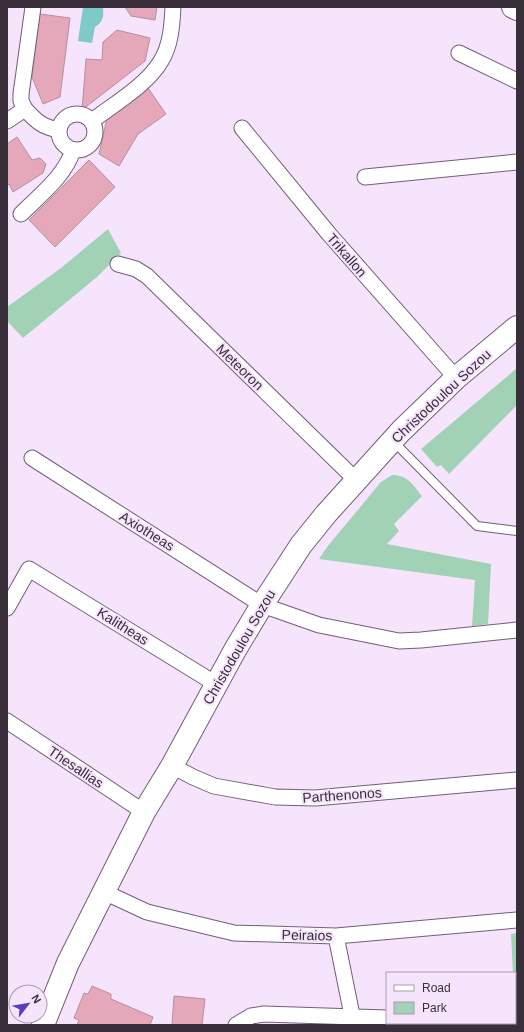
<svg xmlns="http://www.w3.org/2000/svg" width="524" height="1032" font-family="Helvetica,sans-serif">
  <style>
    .green { fill: #a2d2b6 }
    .water { fill: #7fcac9 }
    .building { fill: #e5a8ba; stroke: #b58f9a }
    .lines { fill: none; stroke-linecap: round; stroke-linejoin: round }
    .lane-casing { stroke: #715e78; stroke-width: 10 }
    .street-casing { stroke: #715e78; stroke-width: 17 }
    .secondary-casing { stroke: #715e78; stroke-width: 24 }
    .lane { stroke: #fff; stroke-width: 8 }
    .street { stroke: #fff; stroke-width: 15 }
    .secondary { stroke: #fff; stroke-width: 22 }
    .labels { text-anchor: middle; stroke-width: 4; stroke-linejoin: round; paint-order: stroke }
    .street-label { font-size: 14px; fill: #382f3b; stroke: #f6e4fc }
  </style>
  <rect width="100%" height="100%" fill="#f6e4fc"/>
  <path class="green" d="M108 229 121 253 97 277 23 338 7 321V307L61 268Z
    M517 368V405L449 474 441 465 437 467 421 449Z
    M392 475C408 475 413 485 422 496L394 524 399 531 387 544 491 564 488 624 472 626 475 580 319 559 327 547 381 482Z
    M517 933V1017L515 973H513L511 934Z"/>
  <path class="water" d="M83 7H103C104 17 103 22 95 27L92 43 78 41Z"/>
  <path class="building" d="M125 7H157L155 20 131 16Z
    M40 14 70 18 60 97 43 104 32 77Z
    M117 30 150 38 145 61 82 110 86 59 102 60 103 42Z
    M148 88 166 114 138 134 119 166 99 154 107 118Z
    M17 137 32 160 40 158 46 164 43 173 13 192 9 184 7 185V144Z
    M89 160 115 187 55 247 29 220Z
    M92 986 111 994V999L153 1017 150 1025H77L79 1020 74 1018 84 993 88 994Z
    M174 996 205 999 202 1025H172Z"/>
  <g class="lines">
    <defs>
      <path id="lane" d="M393 441 477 526 517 531"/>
      <path id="street" d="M459 53 517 81
        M25 109C36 121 42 127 59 130
        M59 132a18 18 0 1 1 36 0a18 18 0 1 1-36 0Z
        M7 121 25 109 21 101V94L33 7
        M92 121C114 104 147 85 161 61 171 45 172 25 173 7
        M242 128 329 234 456 378
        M365 177 517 162
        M21 214C40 195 65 176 73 150
        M118 264 136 269 147 276 356 480
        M32 458 262 605 319 625 399 641 421 640 517 630
        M7 608 29 569 216 684
        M7 721 144 812
        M172 766 193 777 214 786 275 797 315 798 517 780
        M104 892 147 912 234 933 336 936 517 920
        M336 936 354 1025
        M464 1023 488 1025
        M236 1025 251 1016 264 1014 387 1018"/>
      <path id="secondary" d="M513 7 517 9
        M43 1025 68 963 144 812 172 766 235 650 262 605 301 545 326 514 401 431 456 378 517 327"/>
    </defs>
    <use href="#lane" class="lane-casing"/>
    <use href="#street" class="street-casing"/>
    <use href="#secondary" class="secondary-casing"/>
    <use href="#lane" class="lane"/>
    <use href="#street" class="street"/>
    <use href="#secondary" class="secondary"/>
  </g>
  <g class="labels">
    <g class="street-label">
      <text transform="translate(347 255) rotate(49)" y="5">Trikallon</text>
      <text transform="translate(240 367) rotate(44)" y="5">Meteoron</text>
      <text transform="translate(441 396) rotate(-43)" y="5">Christodoulou Sozou</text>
      <text transform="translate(147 531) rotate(32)" y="5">Axiotheas</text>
      <text transform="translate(123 626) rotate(32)" y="5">Kalitheas</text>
      <text transform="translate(239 647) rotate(-60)" y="5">Christodoulou Sozou</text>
      <text transform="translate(76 767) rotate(34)" y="5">Thesallias</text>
      <text transform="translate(342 795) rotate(-4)" y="5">Parthenonos</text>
      <text transform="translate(307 935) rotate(1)" y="5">Peiraios</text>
    </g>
  </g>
  <rect width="524" height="1032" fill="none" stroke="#382f3b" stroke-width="16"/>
  <rect x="386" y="972" width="130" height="52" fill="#f6e4fc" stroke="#aa9caf"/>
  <rect x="394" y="985" width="20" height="6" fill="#ffffff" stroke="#aa9caf"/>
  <text x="422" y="992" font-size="12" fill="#382f3b">Road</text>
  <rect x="394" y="1002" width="20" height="12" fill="#a2d2b6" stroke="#aa9caf"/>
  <text x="422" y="1012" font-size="12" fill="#382f3b">Park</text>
  <g transform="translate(28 1004) rotate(59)"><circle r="19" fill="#f6e4fc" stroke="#aa9caf"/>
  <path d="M0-3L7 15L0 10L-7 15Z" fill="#5641b9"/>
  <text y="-6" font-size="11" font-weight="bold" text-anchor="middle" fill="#382f3b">N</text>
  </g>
</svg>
